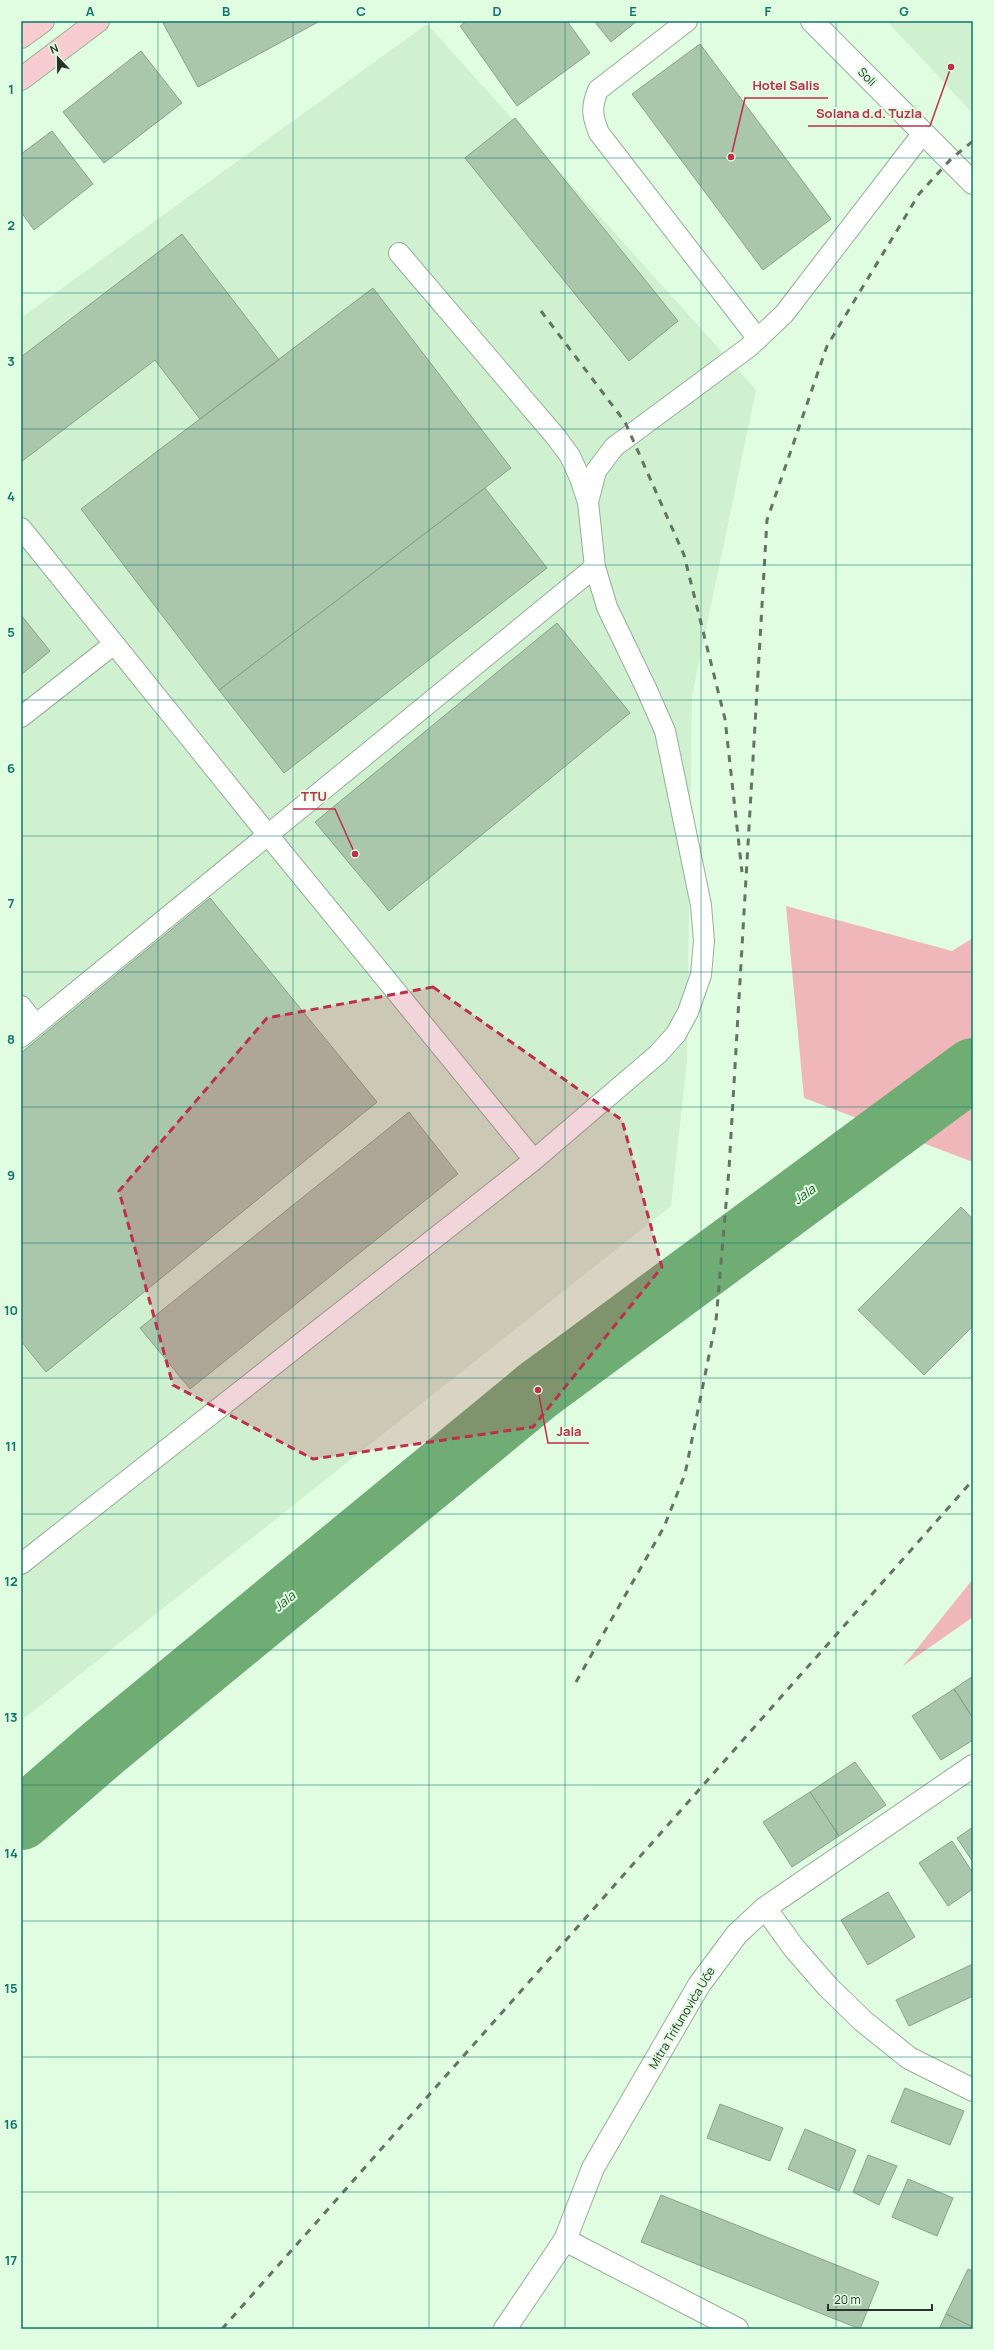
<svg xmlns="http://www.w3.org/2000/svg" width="994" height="2350" font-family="Manrope,sans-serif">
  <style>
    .built { fill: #cff1d0 }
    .green { fill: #efb7b9 }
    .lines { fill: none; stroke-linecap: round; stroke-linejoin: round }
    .river { stroke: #70ad75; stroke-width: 62 }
    .building { fill: #aac6ab; stroke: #88a389 }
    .service-casing { stroke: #95b096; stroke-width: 22 }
    .minor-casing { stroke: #95b096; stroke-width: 24 }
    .secondary-casing { stroke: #95b096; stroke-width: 24 }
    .service { stroke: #fff; stroke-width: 20 }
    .minor { stroke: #fff; stroke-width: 22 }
    .secondary { stroke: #f7cdd2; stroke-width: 22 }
    .rail { stroke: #637464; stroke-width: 3; stroke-dasharray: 7 7; stroke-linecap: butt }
    .marked { fill: #bf2e4b; fill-opacity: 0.2; stroke: #bf2e4b; stroke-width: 3; stroke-dasharray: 8 5; stroke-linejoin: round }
    .grid { fill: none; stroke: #0f766e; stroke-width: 1; stroke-opacity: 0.55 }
    .labels { text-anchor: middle; stroke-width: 4; stroke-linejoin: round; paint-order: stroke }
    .street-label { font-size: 12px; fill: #283329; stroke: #e0fde1 }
    .water-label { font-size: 13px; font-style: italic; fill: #1e5d27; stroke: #e0fde1 }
    .leader { fill: none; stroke: #bf2e4b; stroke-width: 1.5 }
    .callout-dot { fill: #bf2e4b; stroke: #e0fde1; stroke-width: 1.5 }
    .callout-label { font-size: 13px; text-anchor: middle; font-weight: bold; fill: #bf2e4b; stroke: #e0fde1; stroke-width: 4; stroke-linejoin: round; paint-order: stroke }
    .neatline { fill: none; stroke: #0f766e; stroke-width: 1.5 }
    .grid-label { font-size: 13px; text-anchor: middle; font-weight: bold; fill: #0f766e }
  </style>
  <rect width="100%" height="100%" fill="#e0fde1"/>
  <path class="built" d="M887 21H973V114Z
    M427 24 756 390 692 696 687 1061 671 1206 21 1721V318Z"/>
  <path class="green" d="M786 906 952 951 973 938V1162L804 1098Z
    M973 1579V1617L903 1666Z"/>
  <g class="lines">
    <path class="river" d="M21 1819 103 1748 538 1390 973 1069"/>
  </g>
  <path class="building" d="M167 21H320L198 87 163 23Z
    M467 21H567L590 53 517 106 460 26Z
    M594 21H637L611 42Z
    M700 44 831 219 763 270 632 94Z
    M141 51 182 103 104 163 63 112Z
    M515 118 678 321 629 361 465 158Z
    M52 131 93 184 34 230 21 212V154Z
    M182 234 279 360 200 419 155 360 21 462V357Z
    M373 288 511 468 219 690 81 509Z
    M485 488 547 568 284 773 219 690Z
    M21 615 50 651 21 675Z
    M557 623 630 713 389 911 315 822Z
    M210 898 377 1102 46 1372 21 1341V1053Z
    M409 1112 458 1174 190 1389 140 1328Z
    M961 1207 973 1219V1326L924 1375 858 1310Z
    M973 1676V1718L954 1689Z
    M954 1689 973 1718V1740L941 1760 912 1716Z
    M855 1762 886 1805 839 1836 810 1792Z
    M810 1792 839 1836 792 1867 763 1822Z
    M973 1827V1862L957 1838Z
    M952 1841 973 1873V1889L948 1906 919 1863Z
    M888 1892 915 1937 868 1965 841 1920Z
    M973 1964V1996L909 2026 896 2000Z
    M905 2088 964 2111 950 2145 891 2122Z
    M720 2104 783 2128 770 2161 707 2138Z
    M805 2129 856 2150 839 2191 788 2169Z
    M868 2155 897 2166 879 2205 853 2192Z
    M908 2179 953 2198 937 2236 892 2217Z
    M661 2195 879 2282 860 2329 641 2242Z
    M968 2269 973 2271V2327L946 2314Z
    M946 2314 973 2327V2329H939Z"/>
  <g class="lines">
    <defs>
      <path id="service" d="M687 21 598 90C591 107 592 116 599 133L758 339
        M588 502 596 471 614 447 749 347 784 314 923 133
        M21 528 268 835 534 1160
        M21 717 114 644
        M21 1006 36 1025
        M21 1037 595 567
        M21 1564 534 1160 658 1054 676 1034 688 1012 701 975 704 941 701 905 665 731 646 688 607 607 595 567 588 502 580 478 570 456 556 437 399 253"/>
      <path id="minor" d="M812 21 973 183
        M765 1908 973 1766
        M565 2240 737 2329
        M505 2329 565 2240 593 2168 699 1985 737 1934 765 1908 794 1948 828 1987 863 2021 909 2058 973 2090"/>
      <path id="secondary" d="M21 37 43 21
        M21 79 98 21"/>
    </defs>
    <use href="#service" class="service-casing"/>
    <use href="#minor" class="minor-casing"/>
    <use href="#secondary" class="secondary-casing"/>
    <use href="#service" class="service"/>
    <use href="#minor" class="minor"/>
    <use href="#secondary" class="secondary"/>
    <path class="rail" d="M541 311 625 422 684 555 725 719 742 872
      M576 1682 664 1527 685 1474 716 1321 729 1169 767 520 827 346 919 194 951 159 973 141
      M222 2329 973 1480"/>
  </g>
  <path class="marked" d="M433 987 622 1120 662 1267 533 1427 313 1459 173 1385 119 1191 267 1018Z"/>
  <path class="grid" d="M158 21V2329M293 21V2329M429 21V2329M565 21V2329M701 21V2329M836 21V2329M21 158H973M21 293H973M21 429H973M21 565H973M21 700H973M21 836H973M21 972H973M21 1107H973M21 1243H973M21 1378H973M21 1514H973M21 1650H973M21 1785H973M21 1921H973M21 2057H973M21 2192H973"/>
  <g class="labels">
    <g class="street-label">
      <text transform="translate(867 77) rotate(45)" y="4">Soli</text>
      <text transform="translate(682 2018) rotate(-59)" y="4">Mitra Trifunovića Uče</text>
    </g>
    <g class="water-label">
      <text transform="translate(804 1194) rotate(-36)" y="5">Jala</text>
      <text transform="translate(284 1601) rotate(-40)" y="5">Jala</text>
    </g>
  </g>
  <path class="leader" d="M731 157L745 98H828M951 67L930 126H808M355 854L335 809H293M538 1390L548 1443H589"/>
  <g class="callout-dot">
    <circle cx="731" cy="157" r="4"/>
    <circle cx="951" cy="67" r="4"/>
    <circle cx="355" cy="854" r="4"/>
    <circle cx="538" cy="1390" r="4"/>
  </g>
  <g class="callout-label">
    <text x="786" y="90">Hotel Salis</text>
    <text x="869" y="118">Solana d.d. Tuzla</text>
    <text x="314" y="801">TTU</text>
    <text x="569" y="1436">Jala</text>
  </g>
  <rect width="994" height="2350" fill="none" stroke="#e0fde1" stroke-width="44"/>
  <g transform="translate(58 58) rotate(338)" stroke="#e0fde1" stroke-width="3" paint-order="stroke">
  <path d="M0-3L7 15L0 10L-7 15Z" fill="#283329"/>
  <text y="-6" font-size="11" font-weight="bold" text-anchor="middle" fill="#283329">N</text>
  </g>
  <path d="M828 2304v6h104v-6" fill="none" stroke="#283329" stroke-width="2"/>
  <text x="834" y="2304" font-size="12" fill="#283329" stroke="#e0fde1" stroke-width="3" paint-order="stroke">20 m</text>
  <rect x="22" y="22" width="950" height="2306" class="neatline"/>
  <g class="grid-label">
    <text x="90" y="16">A</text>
    <text x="226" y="16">B</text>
    <text x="361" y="16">C</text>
    <text x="497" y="16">D</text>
    <text x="633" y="16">E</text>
    <text x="768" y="16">F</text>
    <text x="904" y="16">G</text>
    <text x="11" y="94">1</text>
    <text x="11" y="230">2</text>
    <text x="11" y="366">3</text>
    <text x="11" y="501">4</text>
    <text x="11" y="637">5</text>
    <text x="11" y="773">6</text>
    <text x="11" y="908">7</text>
    <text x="11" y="1044">8</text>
    <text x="11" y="1180">9</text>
    <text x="11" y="1315">10</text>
    <text x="11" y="1451">11</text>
    <text x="11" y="1586">12</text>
    <text x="11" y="1722">13</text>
    <text x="11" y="1858">14</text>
    <text x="11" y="1993">15</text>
    <text x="11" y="2129">16</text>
    <text x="11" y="2265">17</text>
  </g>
</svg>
